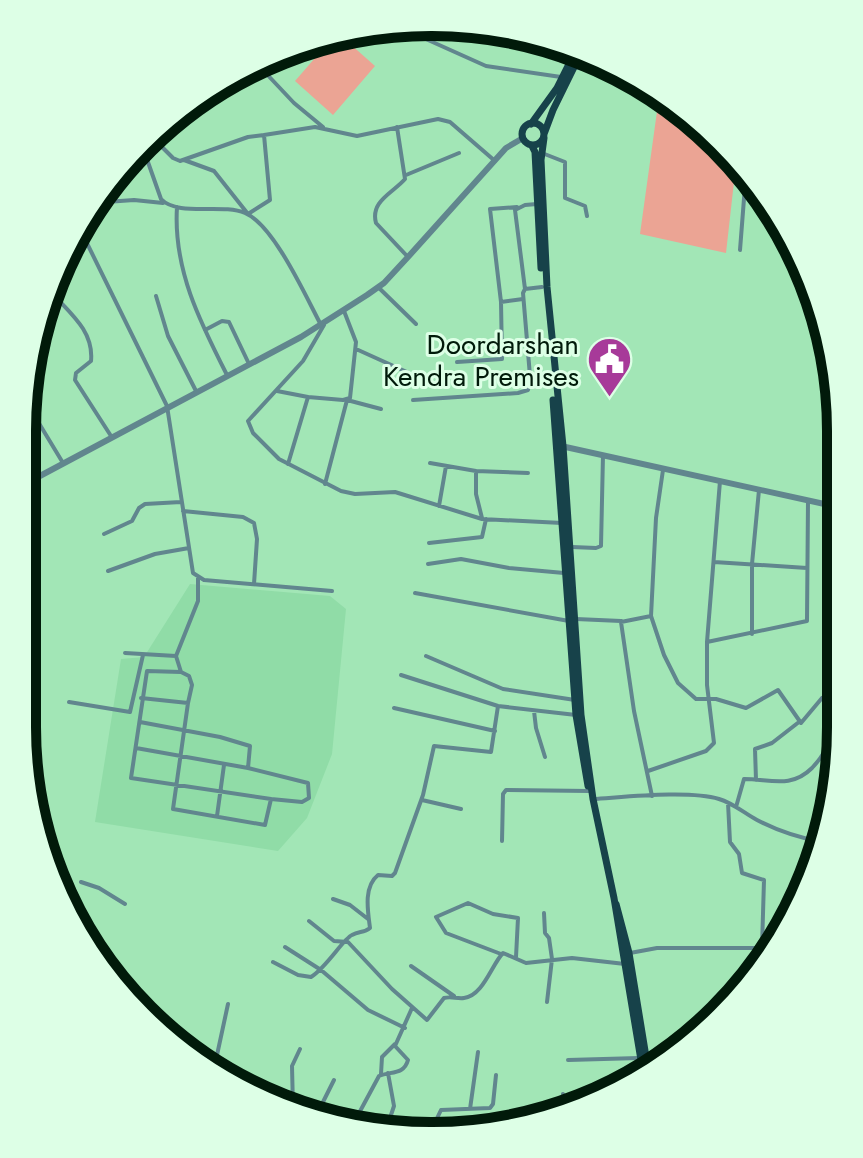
<svg xmlns="http://www.w3.org/2000/svg" width="863" height="1158" font-family="Jost,sans-serif">
  <style>
    .built { fill: #90dca7 }
    .green { fill: #eba494 }
    .lines { fill: none; stroke-linecap: round; stroke-linejoin: round }
    .minor { stroke: #61868e; stroke-width: 4 }
    .tertiary { stroke: #61868e; stroke-width: 6 }
    .primary { stroke: #17424a; stroke-width: 7 }
    .labels { text-anchor: middle; stroke-width: 6; stroke-linejoin: round; paint-order: stroke }
    .poi-label { font-size: 28px; fill: #011a0a; stroke: #ddffe6; text-anchor: end }
    .rim { fill: none; stroke: #011a0a; stroke-width: 10 }
  </style>
  <rect width="100%" height="100%" fill="#a2e6b6"/>
  <path class="built" d="M190 584 330 596 346 609 332 754 307 818 278 851 95 822 121 659 144 657Z"/>
  <path class="green" d="M335 35H340L375 66 333 115 295 81Z
    M659 97 736 164 726 253 640 234Z"/>
  <g class="lines">
    <path class="minor" d="M408 31 486 66 561 77
      M574 67 641 81
      M261 68 294 103 323 127
      M397 127 405 179C393 193 370 201 376 223L408 257
      M153 138 173 158 180 161 248 137 264 135
      M143 148 161 199C178 217 222 203 245 213 274 225 306 297 321 325
      M542 153 565 162V198L585 206 587 216
      M184 160 214 171 248 214 270 200 264 135 315 127 357 136 438 119 450 122 495 161
      M406 175 459 153
      M92 203 134 200 163 203
      M177 207C173 269 200 322 227 375
      M80 229 167 406 193 573 204 580 332 591
      M740 250 746 173
      M378 287 416 324
      M525 289 515 210 525 205 537 204
      M51 292C70 313 94 331 91 361L76 373 75 380 111 436
      M156 296 168 336 196 391
      M501 302 490 209 517 207
      M324 325 303 361 248 421 253 433 279 459 341 491 355 494 395 492 482 519 562 523
      M205 330 222 321 229 322 249 364
      M356 349 409 373
      M457 362 502 359 501 302 523 299
      M277 391 308 397
      M413 400 518 393 528 390 530 376 523 293 525 289 542 287
      M23 412 34 415 63 463
      M430 463 476 471V494L482 518
      M288 464 308 397 343 400 350 398 356 342 344 311
      M23 465 31 480
      M663 470 656 518 651 616 664 655 678 683 696 699H716L746 708 778 690 801 723 822 698 828 696 832 700 835 723 840 726
      M476 471 528 473
      M325 484 347 400 381 409
      M439 506 446 466
      M183 511 243 517 254 523 257 539 254 584
      M23 520 34 512 23 484
      M104 534 132 521 139 508 145 504 181 502
      M429 543 482 537 486 519
      M572 547 596 548 601 546 603 455
      M714 562 807 568
      M428 564 461 559 509 568 564 573
      M108 571 155 554 189 548
      M415 593 569 621
      M651 616 621 622 634 711 652 796
      M576 619 621 621
      M752 634V564L759 490
      M707 642 807 621 808 501
      M125 653 176 656 198 601V578
      M176 656 181 672
      M426 656 503 689 575 700
      M825 663 839 659
      M401 675 498 706 576 715
      M141 698 188 703 173 809 265 825 271 799 302 802 309 798 308 783 248 768
      M69 702 130 712 143 655
      M188 703 192 685 189 676 181 672 147 671 131 778 271 799
      M394 708 495 731
      M534 711 536 728 545 757
      M136 748 248 768 250 746 220 737 140 722
      M648 771 706 751 714 743 707 685V642L720 481
      M756 780 755 749 772 743 799 722
      M593 799C626 797 689 790 719 799 733 803 744 813 757 820 778 831 800 838 822 842
      M422 800 461 809
      M728 803 730 842 739 854 742 873 764 880 762 947
      M736 807 744 779C770 779 791 789 812 768 823 756 827 750 827 734L838 725
      M217 816 224 765
      M502 841 503 794 506 790 589 791
      M81 882 99 888 125 904
      M333 899 350 905 368 919
      M544 913 545 933 549 938 552 959 547 1002
      M309 921 334 941 348 942 392 989 427 1020 444 998C451 996 457 999 464 998 483 996 492 964 503 953L526 963 572 958 625 964
      M285 947 321 970 368 1010 405 1028
      M630 953 657 948H771
      M501 954 446 933 436 917 468 903 493 914 518 918 516 957
      M273 962 298 975 311 977C327 967 343 939 352 935 359 931 364 933 370 928 368 912 363 887 378 875L392 876 395 873 423 795 434 746 491 752 498 706
      M411 966 454 996
      M568 1060 639 1058
      M214 1069 228 1004
      M381 1074 382 1057 395 1044
      M563 1094 567 1112
      M293 1108 292 1066 300 1049
      M470 1109 478 1052
      M316 1116 334 1080
      M351 1128 379 1076C391 1071 404 1075 408 1060L395 1046 412 1008
      M386 1130 394 1106 388 1073
      M430 1133 441 1110 490 1108 493 1104 496 1075"/>
    <path class="tertiary" d="M561 446 838 507
      M23 485 301 337 367 295 384 283 408 257 506 148 523 138"/>
    <path class="primary" d="M522 134a11 11 0 1 1 22 0a11 11 0 1 1-22 0Z
      M531 124 557 88 573 56
      M544 134 553 110 579 57
      M544 138 541 160 547 287 563 446 581 715 593 799 614 898 643 1072
      M532 146 535 152 541 268
      M553 400 576 715 588 786
      M616 904 629 953 648 1069"/>
  </g>
  <defs>
    <symbol id="civic-pin" viewBox="-11 -11 22 30"><path d="M0 17L-7.5 6A9.5 9.5 0 1 1 7.5 6Z" fill="#a73a99" stroke="#ddffe6"/><path d="M-.6-6.5H3V-4.5H.6V-3L4-1V1h2V6H-6V1h2V-1L-.6-3ZM-1.2 2.5V6h2.4V2.5Z" fill="#fff"/></symbol>
  </defs>
  <g fill-rule="evenodd">
    <use href="#civic-pin" x="584" y="334" width="51" height="69"/>
  </g>
  <g class="labels">
    <g class="poi-label">
      <text x="579" y="354">Doordarshan<tspan x="579" dy="32">Kendra Premises</tspan></text>
    </g>
  </g>
  <path d="M0 0H863V1158H0ZM431 36H432A395 395 0 0 1 827 431V727A395 395 0 0 1 432 1122H431A395 395 0 0 1 36 727V431A395 395 0 0 1 431 36Z" fill="#ddffe6" fill-rule="evenodd"/>
  <path class="rim" d="M431 36H432A395 395 0 0 1 827 431V727A395 395 0 0 1 432 1122H431A395 395 0 0 1 36 727V431A395 395 0 0 1 431 36Z"/>
</svg>
